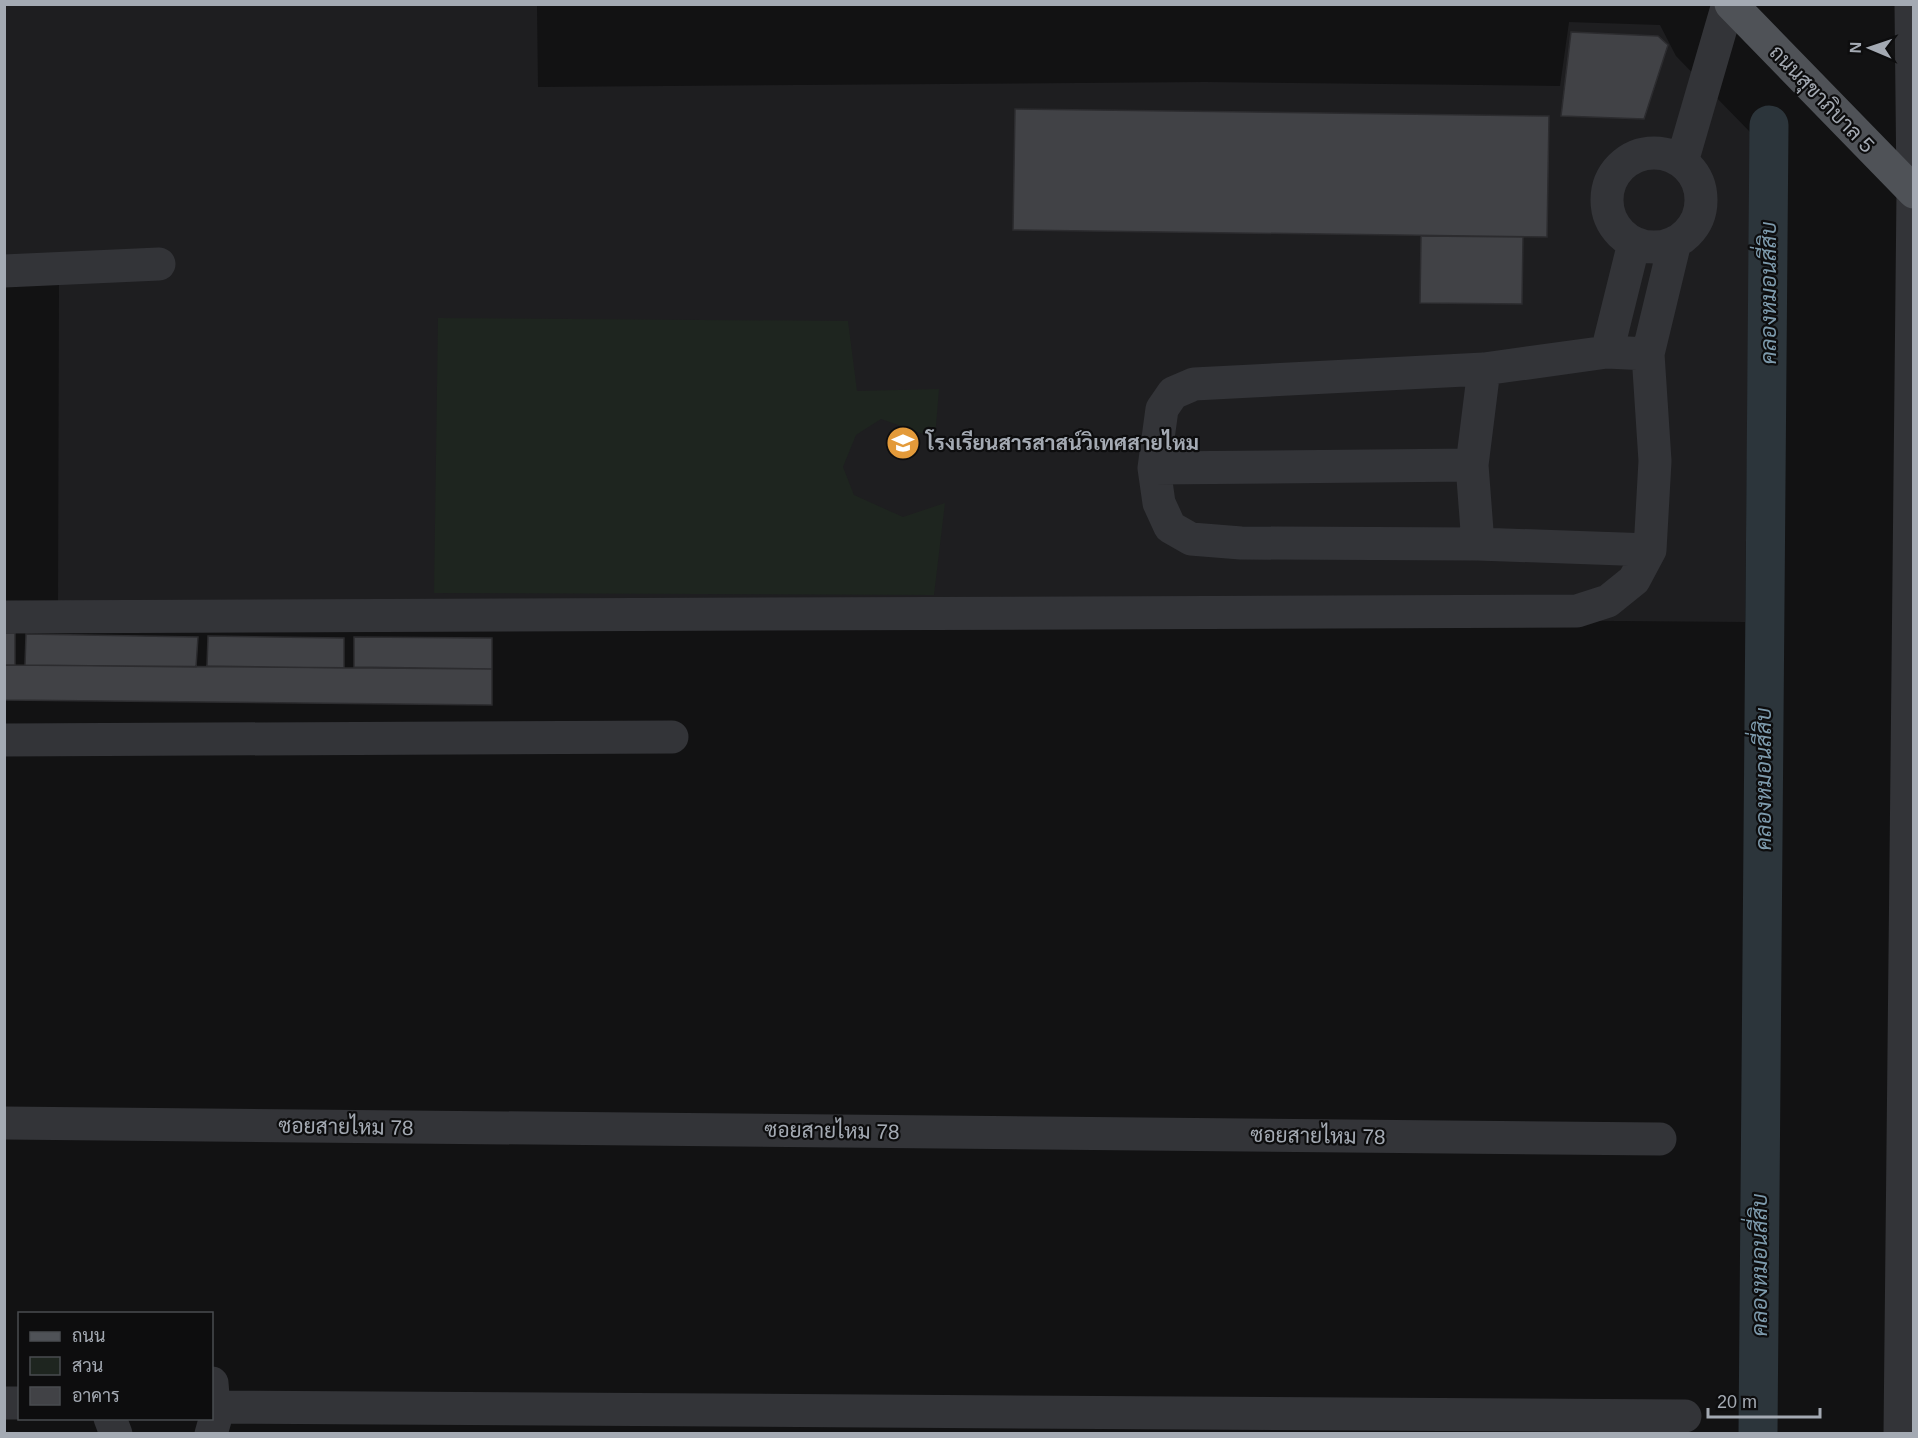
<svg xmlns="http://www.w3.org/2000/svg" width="1918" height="1438" font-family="Helvetica,Sarabun,sans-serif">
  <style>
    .built { fill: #1e1e20 }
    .green { fill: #1e251f }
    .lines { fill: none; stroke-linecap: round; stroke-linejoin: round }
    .canal { stroke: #2c353b; stroke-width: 39 }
    .building { fill: #414246; stroke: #2c2c2f; stroke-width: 1.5 }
    .minor { stroke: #333438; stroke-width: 33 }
    .major { stroke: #4f5257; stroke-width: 33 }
    .labels { text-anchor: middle; stroke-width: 4.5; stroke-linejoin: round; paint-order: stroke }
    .street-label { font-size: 21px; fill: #a4aab3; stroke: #0d0d0e }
    .poi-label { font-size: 21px; font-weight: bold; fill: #a4aab3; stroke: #0d0d0e; text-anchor: start }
    .water-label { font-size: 22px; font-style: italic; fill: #7d9aac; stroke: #0d0d0e }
  </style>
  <rect width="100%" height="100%" fill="#121213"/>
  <path class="built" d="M4 5H537L538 87 1205 82 1560 86 1569 22 1660 25 1676 56 1751 133 1745 622 58 608 59 276 5 278Z"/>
  <path class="green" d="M438 318 848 321 857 391 939 389 935 438 881 419 856 435 843 467 854 495 903 517 945 503 934 595 434 593Z"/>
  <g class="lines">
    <path class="canal" d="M1758 1434 1769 125"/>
  </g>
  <path class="building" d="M1571 32 1658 36 1668 45 1644 119 1561 116Z
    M1015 109 1549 116 1547 237 1013 230Z
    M1421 236 1523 237 1522 304 1420 303Z
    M4 633H15V665H4Z
    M26 634 198 637 196 667 25 665Z
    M208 636 344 638V668L207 666Z
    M354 637 492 638V669L354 667Z
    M4 665 492 669V705L4 700Z"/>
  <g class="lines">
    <path class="minor" d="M1607 200a47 47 0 1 1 94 0a47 47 0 1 1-94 0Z
      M1682 162 1728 4
      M4 271 159 264
      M1607 352 1634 243
      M1648 354 1607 352 1484 369 1194 384 1173 393 1162 409 1154 468 1159 503 1170 527 1191 539 1241 543 1478 544 1650 550
      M1154 468 1472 465
      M1478 544 1472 465 1484 369
      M4 617 1577 611 1608 601 1634 580 1650 550 1655 461 1648 354 1675 242
      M4 740 672 737
      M4 1123 1660 1139
      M4 1403H20
      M215 1407 1685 1416
      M110 1418 116 1434
      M211 1434 215 1420 212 1383
      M1900 1434 1913 192 1911 4"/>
    <path class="major" d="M1731 4 1914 192"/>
  </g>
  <defs>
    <symbol id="school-disc" viewBox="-11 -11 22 22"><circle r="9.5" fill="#e39a3a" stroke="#0d0d0e"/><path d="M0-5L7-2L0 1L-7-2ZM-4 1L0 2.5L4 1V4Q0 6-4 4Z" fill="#fff"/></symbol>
  </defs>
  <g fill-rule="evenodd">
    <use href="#school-disc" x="884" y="424" width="38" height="38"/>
  </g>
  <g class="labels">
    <g class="street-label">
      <text transform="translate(1822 99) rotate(46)" y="7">ถนนสุขาภิบาล 5</text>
      <text transform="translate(346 1127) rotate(1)" y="7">ซอยสายไหม 78</text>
      <text transform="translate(832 1131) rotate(1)" y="7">ซอยสายไหม 78</text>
      <text transform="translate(1318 1136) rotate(1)" y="7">ซอยสายไหม 78</text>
    </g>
    <g class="poi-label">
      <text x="926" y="450">โรงเรียนสารสาสน์วิเทศสายไหม</text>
    </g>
    <g class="water-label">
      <text transform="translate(1768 293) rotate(-90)" y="8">คลองหมอนสี่สิบ</text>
      <text transform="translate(1763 779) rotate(-90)" y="8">คลองหมอนสี่สิบ</text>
      <text transform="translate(1759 1265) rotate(-90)" y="8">คลองหมอนสี่สิบ</text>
    </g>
  </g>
  <rect width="1918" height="1438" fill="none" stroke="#a4aab3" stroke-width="12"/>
  <rect x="18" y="1312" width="195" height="108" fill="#0d0d0e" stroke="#494c50" stroke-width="1.5"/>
  <rect x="30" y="1332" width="30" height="9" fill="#4f5257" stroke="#494c50" stroke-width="1.5"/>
  <text x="72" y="1342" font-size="18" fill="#a4aab3">ถนน</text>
  <rect x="30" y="1357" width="30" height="18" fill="#1e251f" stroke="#494c50" stroke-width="1.5"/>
  <text x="72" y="1372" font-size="18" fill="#a4aab3">สวน</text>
  <rect x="30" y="1387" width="30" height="18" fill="#414246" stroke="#494c50" stroke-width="1.5"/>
  <text x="72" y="1402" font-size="18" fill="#a4aab3">อาคาร</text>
  <g transform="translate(1870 48) rotate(272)" stroke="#0d0d0e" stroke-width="4.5" paint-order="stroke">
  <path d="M0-4.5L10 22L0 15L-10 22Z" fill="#a4aab3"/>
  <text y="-9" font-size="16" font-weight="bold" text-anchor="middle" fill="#a4aab3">N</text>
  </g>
  <path d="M1708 1408v9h112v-9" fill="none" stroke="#a4aab3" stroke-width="3"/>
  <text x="1717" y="1408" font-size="18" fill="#a4aab3" stroke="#0d0d0e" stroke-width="4.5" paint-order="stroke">20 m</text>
</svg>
